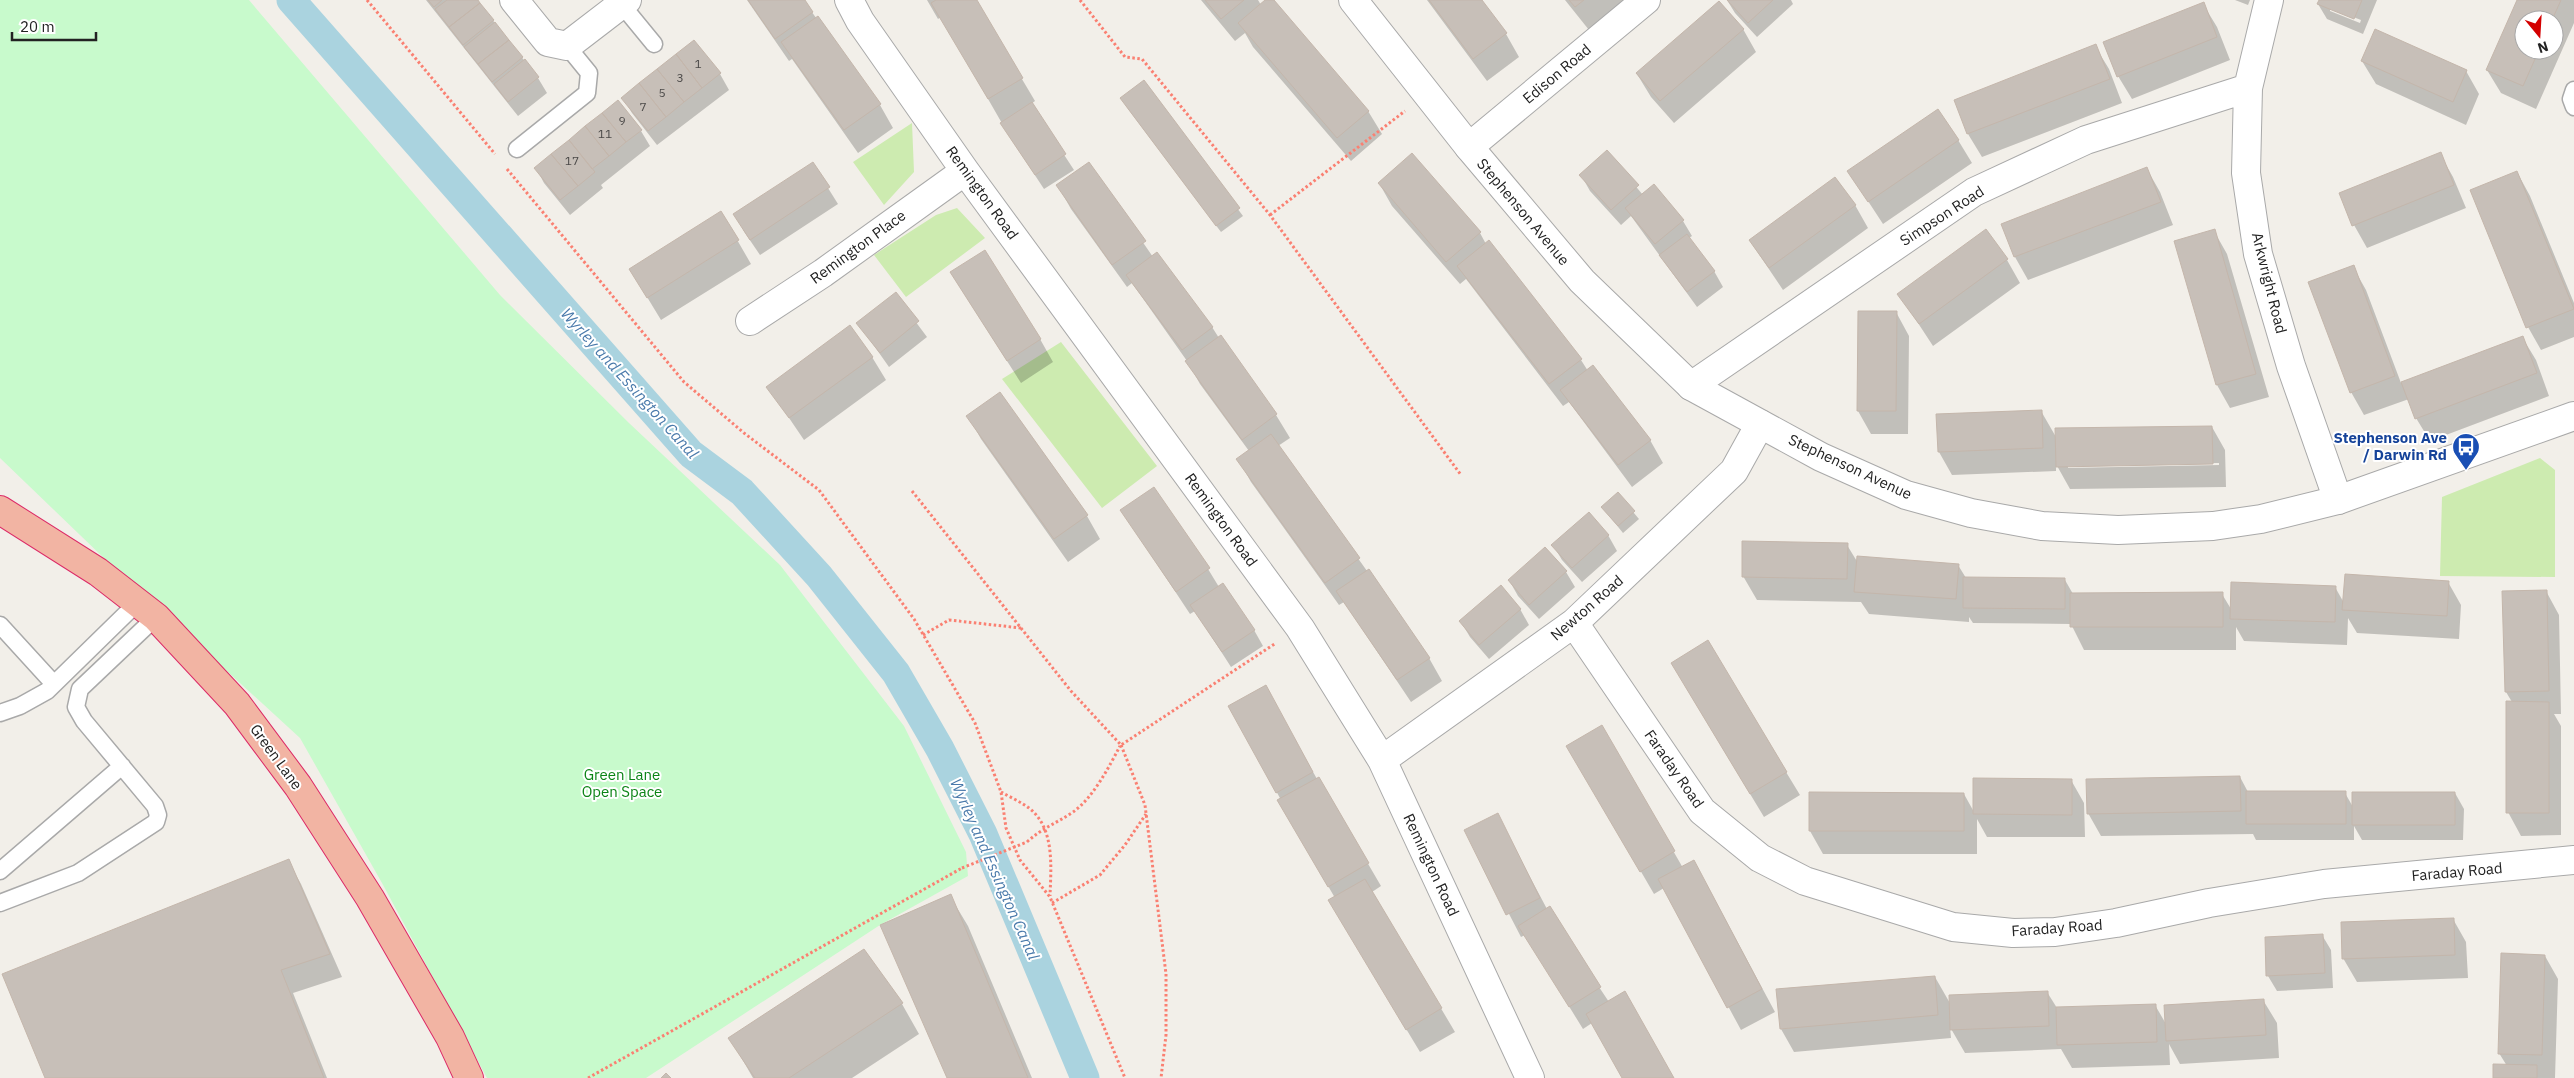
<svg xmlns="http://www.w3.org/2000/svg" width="2574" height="1078" font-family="'IBM Plex Sans',sans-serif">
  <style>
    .grass { fill: #cdebb0 }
    .park { fill: #c8facc }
    .shadow { fill: #0003; fill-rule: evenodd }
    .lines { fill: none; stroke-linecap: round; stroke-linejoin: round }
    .canal { stroke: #aad3df; stroke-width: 29 }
    .building { fill: #c7bfb8; stroke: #c4b6ab }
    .service-casing { stroke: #a9a9a9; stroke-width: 19 }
    .minor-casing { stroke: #a9a9a9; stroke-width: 30 }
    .tertiary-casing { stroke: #a9a9a9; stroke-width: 30 }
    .trunk-casing { stroke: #dc2a67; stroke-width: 30 }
    .path { stroke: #fa8072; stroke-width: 3; stroke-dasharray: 2.5 2.5; stroke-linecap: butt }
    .service { stroke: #fff; stroke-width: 16 }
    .minor { stroke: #fff; stroke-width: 28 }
    .tertiary { stroke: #fff; stroke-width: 28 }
    .trunk { stroke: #f2b4a3; stroke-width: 28 }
    .path-bridge { stroke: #fa8072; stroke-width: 3; stroke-dasharray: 2.5 2.5; stroke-linecap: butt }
    .labels { text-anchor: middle; stroke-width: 4; stroke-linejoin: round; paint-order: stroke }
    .number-label { font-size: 12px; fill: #4b4948 }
    .street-label { font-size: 15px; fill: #222; stroke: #fff }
    .transit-label { font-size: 15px; font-weight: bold; fill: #164399; stroke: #fff; text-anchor: end }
    .park-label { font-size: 15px; fill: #0c8416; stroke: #fff }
    .water-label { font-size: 16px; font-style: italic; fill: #4a7aab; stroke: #fff }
  </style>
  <rect width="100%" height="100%" fill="#f2efe9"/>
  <path class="grass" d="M912 123 914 172 884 205 853 162Z
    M957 208 985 238 906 297 874 255 936 215Z
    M1061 342 1157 466 1102 508 1002 379Z
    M2540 458 2555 470V577L2440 576 2442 497Z"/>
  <path class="park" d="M0 0H249L500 295 629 423 780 565 904 726 966 852 968 876 880 925 646 1078H487L382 883 300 738 107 561 0 458Z"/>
  <path class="shadow" d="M426 0H477L538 78 547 93 518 116Z
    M747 0H803L880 105 893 128 858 153 792 59 789 61Z
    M927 0H975L1035 101 1031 104 1074 170 1044 189 1011 139 941 17 938 19Z
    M1201 0H1258L1261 5 1267 0H1273L1368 111 1382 134 1351 161 1253 47 1245 33 1235 41Z
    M1427 0H1481L1506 34 1519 57 1487 81Z
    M1565 0H1624L1589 30Z
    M1727 0H1791L1793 4 1757 37 1735 13Z
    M2235 0H2250L2248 5Z
    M2320 0H2377L2363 34 2327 19 2318 4ZM2330 8 2361 20 2360 23 2330 11Z
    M2518 0H2574V23L2536 109 2501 93 2487 70ZM2524 20H2554V50H2524Z
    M2203 4 2217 27 2230 60 2132 99 2118 76Z
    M1743 29 1756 52 1674 123 1651 97 1637 74Z
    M694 42 720 74 729 90 657 145 632 113 623 98Z
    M2095 46 2109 69 2122 103 1982 157 1968 134 1955 100Z
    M2362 61 2466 71 2479 94 2466 125 2376 84Z
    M1143 82 1243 216 1221 232 1126 106Z
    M641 131 650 146 601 185 603 188 570 215 544 183 536 168Z
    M1958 140 1972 163 1883 224 1849 172Z
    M1607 152 1643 195 1683 221 1692 236 1689 238 1714 271 1723 287 1697 307 1631 216 1621 225 1590 191 1581 175Z
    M2440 154 2453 177 2466 208 2367 248 2354 225 2341 193Z
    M813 164 838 204 760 255 743 230Z
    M1089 164 1153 257 1212 327 1219 338 1220 337 1276 415 1290 438 1278 446 1429 658 1442 681 1411 702 1344 602 1339 605 1251 482 1238 459 1249 451 1200 384 1187 361 1132 283 1127 287 1071 209 1058 186Z
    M2147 169 2160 192 2173 225 2028 280 2015 257 2003 224Z
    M2517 172 2530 196 2574 303V337L2541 350 2528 327Z
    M1379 183 1480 233 1486 244 1581 360 1588 371 1650 440 1663 463 1632 487 1569 402 1563 406 1466 279 1460 284 1392 206Z
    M1855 205 1868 228 1783 290 1750 241Z
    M721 212 751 264 661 320 644 292Z
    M2214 231 2227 254 2269 397 2230 408 2217 385 2176 242Z
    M2007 260 2020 283 1933 346 1899 294Z
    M2353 267 2366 290 2401 383 2522 337 2536 360 2549 396 2430 441 2416 418 2409 399 2364 415 2351 392Z
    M951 273 1040 339 1053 362 1021 383Z
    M895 294 927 337 889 367 858 323Z
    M1896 312 1909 336 1908 434H1871L1858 411Z
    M872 357 886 380 804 440 768 387Z
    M2041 411 2056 437 2212 427 2225 450 2226 487 2070 489 2056 464V471L1952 475 1939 452ZM2219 463V465L2068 468V465Z
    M968 416 1087 516 1100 539 1068 562 981 439Z
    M1618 494 1639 519 1623 533 1602 507Z
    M1122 511 1208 569 1219 587 1254 630 1263 646 1231 667 1195 611 1190 614Z
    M1608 535 1617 551 1582 582 1562 560 1553 545Z
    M1847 545 1858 563 1958 565 1966 578 2065 580 2073 594H2222L2231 609 2335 587 2344 603 2448 582 2461 605 2459 639 2357 633 2348 618 2347 645 2244 641 2236 627V650H2084L2071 624 1973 623 1969 617V622L1869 614 1861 602 1757 600 1743 576Z
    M1545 549 1566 572 1575 587 1539 619 1518 596 1509 580Z
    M2546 591 2559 615 2561 714H2554L2561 726V835L2521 836 2508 812 2512 702 2506 692Z
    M1520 609 1529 625 1489 659 1470 637 1461 622Z
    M1685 686 1786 772 1800 795 1764 817Z
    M1230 706 1278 709 1317 779 1318 778 1381 886 1372 892 1455 1032 1420 1052 1343 924 1335 898 1279 801 1281 800Z
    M1602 727 1683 868 1707 885 1775 1012 1741 1030 1664 888 1654 894 1568 746Z
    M2240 777 2248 792 2345 793 2353 807 2455 793 2464 809 2463 840H2362L2354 826V840H2256L2253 834 2101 836 2088 813Z
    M2071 780 2084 803 2085 837H1987L1977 819V854H1823L1810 831 1964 794 1974 812Z
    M1497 815 1547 909 1609 1002 1673 1078H1624L1592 1023 1583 1029 1525 935 1521 937 1466 831Z
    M288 861 301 884 342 977 293 993 327 1078H46Z
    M950 896 968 926 1032 1078H948Z
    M2453 919 2466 942 2468 978 2357 982 2343 958Z
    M2322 935 2331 950 2333 988 2277 991 2268 976Z
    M863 951 902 1004 919 1034 852 1078H753L730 1038Z
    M2545 956 2558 979 2555 1078H2494L2507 1066 2499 1053Z
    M1935 977 1951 1005 2047 992 2057 1008 2155 1005 2166 1024 2263 1000 2277 1023 2279 1058 2180 1064 2169 1044 2170 1065 2072 1068 2061 1049 1965 1053 1950 1027 1951 1038 1794 1052 1781 1029Z"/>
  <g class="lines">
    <path class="canal" d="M291 0 691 454 742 492 819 576 896 673 940 749 983 834 1085 1078"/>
  </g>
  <path class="building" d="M428 0H442L434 7Z
    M447 0H478L480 3 449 27 435 9Z
    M748 0H805L813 12 775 39Z
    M936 0H977L1023 78 988 99 931 3Z
    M1205 0H1244L1221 19Z
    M1265 0H1274L1369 111 1337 138 1238 23Z
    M1429 0H1482L1507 33 1473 59Z
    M1569 0H1584L1575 7Z
    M1727 0H1773L1748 23Z
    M2319 0H2362L2354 19 2317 4Z
    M2517 0H2561L2552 20H2524V50H2539L2523 86 2486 70Z
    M1719 1 1744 29 1660 101 1636 73Z
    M2204 2 2217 37 2117 77 2103 42Z
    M480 3 494 20 463 45 449 27Z
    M818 16 881 104 844 130 781 42Z
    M495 22 509 40 478 64 464 47Z
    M2375 29 2467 70 2453 102 2361 61Z
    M509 40 523 57 492 82 478 64Z
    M694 40 721 73 702 88 676 54Z
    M2096 44 2110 79 1967 134 1954 100Z
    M676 54 702 88 684 102 657 69Z
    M525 59 539 77 508 102 494 84Z
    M657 69 684 102 666 117 639 83Z
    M1144 80 1240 208 1216 226 1120 98Z
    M639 83 666 117 648 131 621 98Z
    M618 100 642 130 626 142 602 113Z
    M1032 102 1066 154 1035 175 1000 123Z
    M1938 109 1959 140 1868 202 1847 171Z
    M602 113 626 142 609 156 585 126Z
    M585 126 609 156 592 169 569 140Z
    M569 140 595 172 578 186 551 154Z
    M1607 150 1639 185 1611 210 1579 175Z
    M2441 152 2454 185 2352 226 2339 193Z
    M1412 153 1481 232 1446 262 1378 183Z
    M551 154 578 186 560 200 534 168Z
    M813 162 830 187 750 240 733 214Z
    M1089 162 1146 241 1112 265 1056 185Z
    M2147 167 2161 202 2014 257 2001 224Z
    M2517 171 2574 309 2526 328 2470 190Z
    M1835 177 1856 205 1769 268 1749 240Z
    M1654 184 1684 220 1655 244 1625 208Z
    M721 211 739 240 647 298 629 269Z
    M1986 229 2008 259 1919 324 1897 294Z
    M2215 229 2256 374 2216 385 2174 241Z
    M1687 234 1715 271 1687 292 1659 255Z
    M1489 240 1582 359 1549 384 1457 266Z
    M985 250 1041 339 1007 361 950 272Z
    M1157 252 1213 327 1182 350 1126 275Z
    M2354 265 2395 376 2350 393 2308 282Z
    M896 292 919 321 880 353 856 323Z
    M1858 311H1897L1896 411H1857Z
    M850 325 873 357 789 418 766 387Z
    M1221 335 1277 414 1242 440 1185 361Z
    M2523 336 2537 373 2415 419 2401 382Z
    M1593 365 1651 440 1618 465 1560 390Z
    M1000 392 1088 515 1054 539 966 416Z
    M2042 410 2043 448 1938 452 1936 414Z
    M2212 426 2213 464 2056 467 2055 428Z
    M1271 434 1360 558 1325 583 1236 459Z
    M1154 487 1210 568 1176 592 1120 510Z
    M1618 492 1635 511 1618 526 1601 507Z
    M1589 512 1609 535 1572 568 1551 545Z
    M1742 541 1848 543 1847 579 1742 577Z
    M1545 547 1567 571 1529 605 1508 580Z
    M1857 556 1959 564 1956 599 1854 592Z
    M1369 569 1430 658 1397 680 1336 591Z
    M2345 574 2449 581 2447 616 2342 610Z
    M1963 577 2065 578V609L1963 608Z
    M2231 582 2336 586 2335 622 2230 619Z
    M1223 583 1255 630 1222 652 1190 605Z
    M1501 585 1521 609 1479 645 1459 621Z
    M2547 590 2549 691 2505 692 2502 591Z
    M2223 592V627H2070V593Z
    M1708 640 1787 772 1750 794 1671 663Z
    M1266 685 1313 772 1276 793 1228 706Z
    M2506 701 2549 702V813H2506Z
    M1602 725 1675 851 1640 872 1566 746Z
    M2240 776 2241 811 2087 814 2086 779Z
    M1319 777 1369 863 1328 887 1277 800Z
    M1973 778 2072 779V815L1973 814Z
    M2246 791H2346V824H2246Z
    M1809 792 1964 793V831H1809Z
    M2352 792H2455V825H2352Z
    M1498 813 1540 898 1506 915 1464 830Z
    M289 859 330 954 281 970 324 1078H45L2 974Z
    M1694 860 1762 989 1727 1008 1658 879Z
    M1365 879 1442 1008 1406 1030 1328 900Z
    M951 894 1028 1078H947L880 925Z
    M1550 906 1601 987 1569 1007 1518 926Z
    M2454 918 2455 955 2342 959 2341 922Z
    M2323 934 2325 973 2266 976 2265 937Z
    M864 949 903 1003 789 1078H755L728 1038Z
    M2501 953 2545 955 2542 1055 2498 1054Z
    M1935 976 1938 1015 1780 1029 1776 989Z
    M1625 991 1674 1078H1622L1586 1014Z
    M2048 991 2049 1026 1950 1030 1949 995Z
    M2264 999 2266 1035 2166 1041 2164 1005Z
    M2156 1004 2157 1042 2057 1045 2056 1007Z
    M2493 1064 2537 1065V1078H2493Z
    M666 1073 671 1078H661Z"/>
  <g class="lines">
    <defs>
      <path id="service" d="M622 5 654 44
        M2574 90 2571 99 2574 107
        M517 149 587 93 589 73 567 46
        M0 625 54 684
        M0 713 20 706 47 691 137 603
        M0 871 122 766
        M0 903 78 873 156 822 158 815 155 806 84 721 76 707 80 689 156 617"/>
      <path id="minor" d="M514 0 548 42 567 46 627 0
        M849 0 860 21 965 171 1300 628 1382 760 1530 1078
        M2269 0 2248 88 2246 173 2258 254 2291 366 2338 500
        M1469 147 1646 0
        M750 321 823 273 965 171
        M1691 386 1974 192 2086 140 2248 88
        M1574 623 1702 811 1760 858 1805 881 1953 927 2013 933 2055 932 2116 923 2209 903 2324 884 2574 860
        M1382 760 1574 623 1734 471 1760 424"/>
      <path id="tertiary" d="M1353 0 1469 147 1582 281 1691 386 1821 457 1906 495 1971 513 2042 526 2118 530 2213 526 2261 519 2338 500 2574 416"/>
      <path id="trunk" d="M0 510 98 572 156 617 237 704 298 786 370 898 450 1037 469 1078"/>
    </defs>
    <use href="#service" class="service-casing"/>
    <use href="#minor" class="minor-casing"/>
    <use href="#tertiary" class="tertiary-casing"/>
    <use href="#trunk" class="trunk-casing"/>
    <path class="path" d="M367 0 495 154
      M1080 0 1125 57 1142 59 1270 215 1461 475
      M507 169 684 382 744 433 819 490 914 619 975 723 1001 792 1006 828 1020 860 1050 897 1125 1078
      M1270 215 1405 111
      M912 491 1071 691 1121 745 1276 643
      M923 635 949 620 1021 628
      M1121 745 1145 805 1166 974V1035L1161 1078
      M1001 792C1010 797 1021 802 1029 808 1055 828 1051 867 1050 896
      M1027 842C1042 828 1057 823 1073 812 1093 798 1109 767 1120 746
      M1052 903 1100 875 1125 845 1146 814
      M588 1078 962 868"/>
    <use href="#service" class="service"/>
    <use href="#minor" class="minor"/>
    <use href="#tertiary" class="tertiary"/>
    <use href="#trunk" class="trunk"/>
    <path class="path-bridge" d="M962 868 1027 842"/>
  </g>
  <defs>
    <symbol id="bus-pin" viewBox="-11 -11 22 30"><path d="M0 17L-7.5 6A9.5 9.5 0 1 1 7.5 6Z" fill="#1a4fb4" stroke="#fff"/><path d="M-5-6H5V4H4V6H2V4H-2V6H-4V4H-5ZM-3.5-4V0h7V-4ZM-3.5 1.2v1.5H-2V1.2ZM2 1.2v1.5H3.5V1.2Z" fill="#fff"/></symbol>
  </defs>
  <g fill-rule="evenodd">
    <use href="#bus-pin" x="2450" y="431" width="32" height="43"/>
  </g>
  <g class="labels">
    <g class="number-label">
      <text x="698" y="68">1</text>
      <text x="680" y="82">3</text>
      <text x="662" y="97">5</text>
      <text x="643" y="111">7</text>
      <text x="622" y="125">9</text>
      <text x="605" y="138">11</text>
      <text x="572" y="165">17</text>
    </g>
    <g class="street-label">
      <text transform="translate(1557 74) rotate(-40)" y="5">Edison Road</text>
      <text transform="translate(982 193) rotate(54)" y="5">Remington Road</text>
      <text transform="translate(1523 212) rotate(50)" y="5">Stephenson Avenue</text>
      <text transform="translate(1942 216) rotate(-33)" y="5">Simpson Road</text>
      <text transform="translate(858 247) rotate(-36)" y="5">Remington Place</text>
      <text transform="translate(2269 283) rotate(76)" y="5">Arkwright Road</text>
      <text transform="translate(1850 467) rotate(25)" y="5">Stephenson Avenue</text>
      <text transform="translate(1221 520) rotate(54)" y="5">Remington Road</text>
      <text transform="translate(1587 608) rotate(-41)" y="5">Newton Road</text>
      <text transform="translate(276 757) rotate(54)" y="5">Green Lane</text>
      <text transform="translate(1674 769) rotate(55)" y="5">Faraday Road</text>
      <text transform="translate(1431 865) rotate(65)" y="5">Remington Road</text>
      <text transform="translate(2457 872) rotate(-5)" y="5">Faraday Road</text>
      <text transform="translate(2057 928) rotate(-4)" y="5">Faraday Road</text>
    </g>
    <g class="transit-label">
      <text x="2447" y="443">Stephenson Ave<tspan x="2447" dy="17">/ Darwin Rd</tspan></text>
    </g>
    <g class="park-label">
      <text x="622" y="780">Green Lane<tspan x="622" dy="17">Open Space</tspan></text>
    </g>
    <g class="water-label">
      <text transform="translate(630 383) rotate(48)" y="6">Wyrley and Essington Canal</text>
      <text transform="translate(995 869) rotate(66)" y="6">Wyrley and Essington Canal</text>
    </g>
  </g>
  <g transform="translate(2539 35) rotate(162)"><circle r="24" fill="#ffffff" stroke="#a7a7a7"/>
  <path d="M0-4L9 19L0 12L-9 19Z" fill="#d40000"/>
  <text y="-8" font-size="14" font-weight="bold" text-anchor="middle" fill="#222222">N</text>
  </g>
  <path d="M12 32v8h84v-8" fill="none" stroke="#222222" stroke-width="2.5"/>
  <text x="20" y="32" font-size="15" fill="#222222" stroke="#ffffff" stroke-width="4" paint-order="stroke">20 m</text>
</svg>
